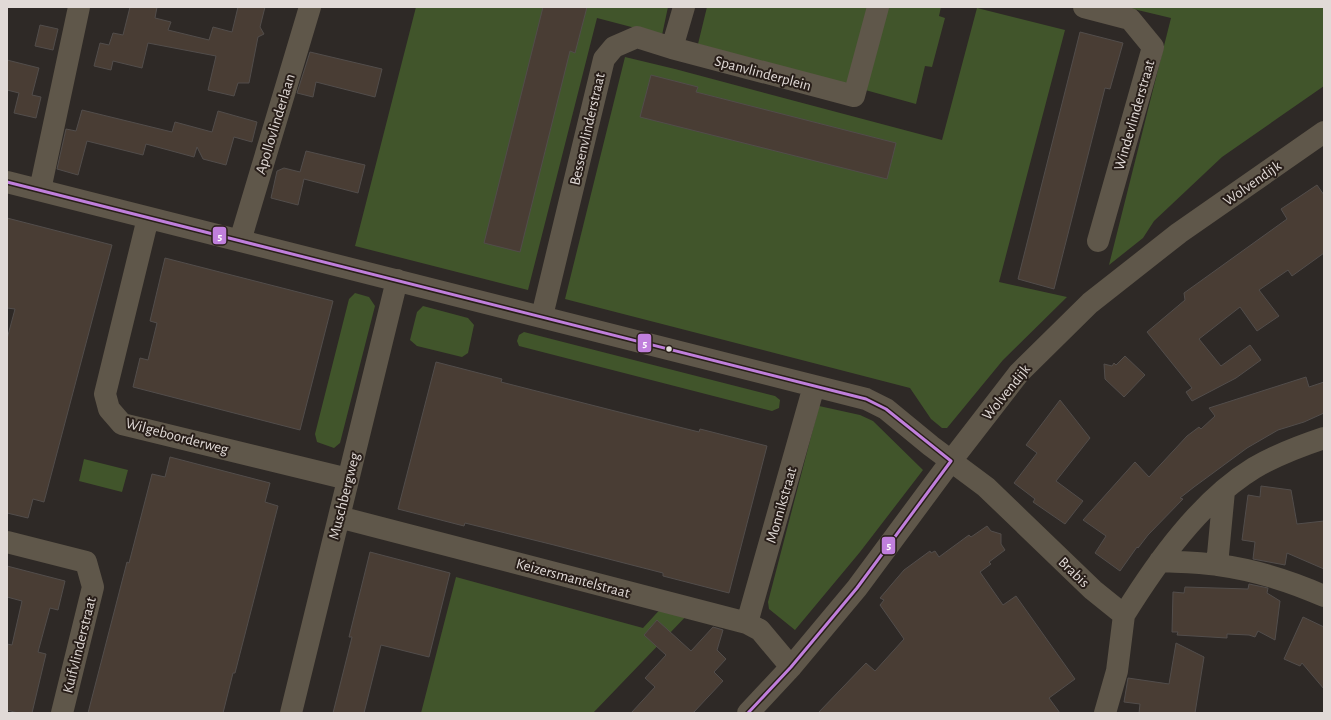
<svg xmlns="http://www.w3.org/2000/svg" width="1331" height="720" font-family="'Alegreya Sans',sans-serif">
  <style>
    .green { fill: #41552b }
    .building { fill: #493d34; stroke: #524d4b }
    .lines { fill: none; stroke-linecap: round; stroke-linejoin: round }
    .minor { stroke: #5f574a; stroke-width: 22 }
    .bus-1-casing { stroke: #281e19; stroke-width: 6 }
    .bus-1 { stroke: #c07fdc; stroke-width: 3 }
    .bus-dot { fill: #e1dad7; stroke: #281e19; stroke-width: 1.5 }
    .labels { text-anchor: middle; stroke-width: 4; stroke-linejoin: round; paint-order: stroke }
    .street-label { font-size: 15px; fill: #e1dad7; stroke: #281e19 }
    .line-badge { stroke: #281e19; stroke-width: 1.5 }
    .badge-label { font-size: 11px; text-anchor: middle; font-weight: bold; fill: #fff }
  </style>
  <rect width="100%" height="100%" fill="#2e2926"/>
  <path class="green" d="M416 7H668L662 35 597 18 528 290 355 246Z
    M707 7H941L939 16 945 18 932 67 925 66 916 104 698 44Z
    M1125 7H1324V86L1222 157 1154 221 1143 238 1109 265 1171 18Z
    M977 8 1065 30 999 282 1067 297 1003 360 947 428H942L931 419 910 388 565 299 625 57 675 69 942 140Z
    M355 293 369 297 375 306 340 443 334 448 317 442 315 434 349 299Z
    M423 306 468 318 474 325 468 353 462 357 417 346 410 340 417 312Z
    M524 332 775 396 780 400 779 408 772 411 519 346 517 341 519 335Z
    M819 406 860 415 873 421 923 470 860 552 795 630 769 609 768 602Z
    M84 459 128 470 122 492 79 481Z
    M456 577 643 628 665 604 692 610 593 713H421Z"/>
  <path class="building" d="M130 7H157L155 18 171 22 168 30 209 40 213 27 232 32 238 7H265L260 27 264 34 258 37 249 83H238L234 96 208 90 216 56 148 43 142 68 113 61 111 70 94 66 100 43 109 45 113 33 123 35Z
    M543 7H587L575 53 570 51 520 252 484 243Z
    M40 25 58 29 53 50 35 46Z
    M1080 32 1123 43 1110 89 1105 88 1054 289 1018 279Z
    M310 52 382 69 375 97 316 82 313 97 297 93Z
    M7 60 39 68 32 95 41 97 36 118 14 113 19 93 7 90Z
    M651 75 698 87 696 92 896 143 887 179 640 117Z
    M82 110 172 132 175 122 212 132 218 111 257 122 252 142 234 137 226 165 203 159 197 147 194 157 146 144 143 155 87 141 78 175 57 169 66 129 76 131Z
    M306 151 365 165 358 193 304 179 298 205 271 198 277 171 284 168 300 172Z
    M1317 185 1324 195V253L1292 276 1288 270 1259 290 1279 316 1257 331 1240 307 1199 339 1221 366 1250 345 1261 360 1236 378 1192 401 1186 392 1192 388 1147 332 1185 300 1184 293 1287 219 1281 209Z
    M7 218 112 245 44 502 33 499 28 518 7 513V339L15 309 7 308Z
    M165 258 333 301 300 430 133 387 140 358 148 360 157 323 150 321Z
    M1125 356 1145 375 1124 397 1105 379 1104 364 1112 366 1114 363 1116 365Z
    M436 362 502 379 501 382 611 410 699 432 700 429 767 446 729 593 663 576V573L554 545 465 523 464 526 398 509Z
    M1306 377 1309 387 1324 382V413L1304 422 1278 430 1247 448 1194 487 1180 498 1183 499 1148 535 1138 548 1137 547 1120 571 1095 553 1106 536 1083 520 1135 462 1149 477 1187 436 1199 427 1201 429 1215 416 1209 408Z
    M1060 400 1090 438 1056 481 1083 501 1065 524 1033 502 1035 499 1014 483 1037 453 1026 445Z
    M170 457 270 483 265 502 278 506 235 673H233L223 713H88L127 562 129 563 152 474 165 477Z
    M1261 486 1291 490 1297 524 1324 521V569L1287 553 1285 565 1253 559 1255 542 1242 540 1248 495 1260 497Z
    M987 526 991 531 1001 534V544L1005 550 989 562 991 564 980 572 1003 605 1016 596 1075 679 1049 698 1060 713H818L866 663 875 671 904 639 880 605 884 600 880 598 904 570 930 551 931 553 935 551 939 557 969 535 971 537Z
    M370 552 450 573 429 657 381 645 364 713H333L352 637H349Z
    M7 566 65 581 58 610 50 608 38 652 46 654 32 713H18L7 710V644L12 645 22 601 7 597Z
    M1249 584 1268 588 1267 593 1280 601 1275 640 1258 631 1255 637 1249 635 1227 634V638L1177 635 1178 632H1172L1173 592 1184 593 1185 587 1248 589Z
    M1303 617 1324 627V689L1302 663 1300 666 1284 659Z
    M657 620 691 651 713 627 723 630 717 650 726 659 714 672 723 681 693 713H631L655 687 645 678 666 655 644 635Z
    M1176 643 1204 657 1195 713H1139L1140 704 1124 702 1128 678 1169 684Z"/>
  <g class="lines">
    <path class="minor" d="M1084 7 1130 19 1153 47 1098 241
      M672 48 854 96 878 7
      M7 182 866 399 886 409 931 446 986 487 1093 590 1124 615 1117 671 1105 713
      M40 190 79 7
      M148 218 105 394 109 409 122 424 348 479
      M240 241 310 7
      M542 316 604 59 614 47 637 37 672 48 684 7
      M339 517 747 623 760 630 791 667
      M7 542 86 562 93 587 62 713
      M1160 561C1179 562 1199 562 1218 565 1255 570 1290 581 1324 596
      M1217 565 1224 491
      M1124 615C1157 562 1200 501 1254 468 1276 455 1300 446 1324 438
      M747 623 814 386
      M291 713 397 280
      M748 713 791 667 857 588 951 461 1019 373 1090 303 1179 233 1324 132"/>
    <defs>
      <path id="bus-1" d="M7 182 866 399 886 409 951 461 857 588 791 667 748 713"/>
    </defs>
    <use href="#bus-1" class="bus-1-casing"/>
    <use href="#bus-1" class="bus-1"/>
  </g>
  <circle class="bus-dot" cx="669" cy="349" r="3.5"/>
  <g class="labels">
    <g class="street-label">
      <text transform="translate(763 73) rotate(15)" y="5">Spanvlinderplein</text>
      <text transform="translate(1134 115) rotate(-74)" y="5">Windevlinderstraat</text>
      <text transform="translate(275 124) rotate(-73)" y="5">Apollovlinderlaan</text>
      <text transform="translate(587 129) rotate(-77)" y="5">Bessenvlinderstraat</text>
      <text transform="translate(1252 183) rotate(-35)" y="5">Wolvendijk</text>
      <text transform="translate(1006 392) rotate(-51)" y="5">Wolvendijk</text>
      <text transform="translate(177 436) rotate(15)" y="5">Wilgeboorderweg</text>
      <text transform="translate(344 496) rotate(-76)" y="5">Muschbergweg</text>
      <text transform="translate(781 505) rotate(-74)" y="5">Monnikstraat</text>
      <text transform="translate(1074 572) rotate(44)" y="5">Brabis</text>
      <text transform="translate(573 578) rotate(15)" y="5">Keizersmantelstraat</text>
      <text transform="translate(79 645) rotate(-76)" y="5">Kuifvlinderstraat</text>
    </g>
  </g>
  <g class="line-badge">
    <rect x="212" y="226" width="15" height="19" rx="4" fill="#c07fdc"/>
    <rect x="637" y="333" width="15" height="20" rx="4" fill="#c07fdc"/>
    <rect x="881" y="536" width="15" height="19" rx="4" fill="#c07fdc"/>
  </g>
  <g class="badge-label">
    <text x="220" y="240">5</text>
    <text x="645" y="347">5</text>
    <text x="889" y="549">5</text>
  </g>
  <rect width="1331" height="720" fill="none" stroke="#e1dad7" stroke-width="16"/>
</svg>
